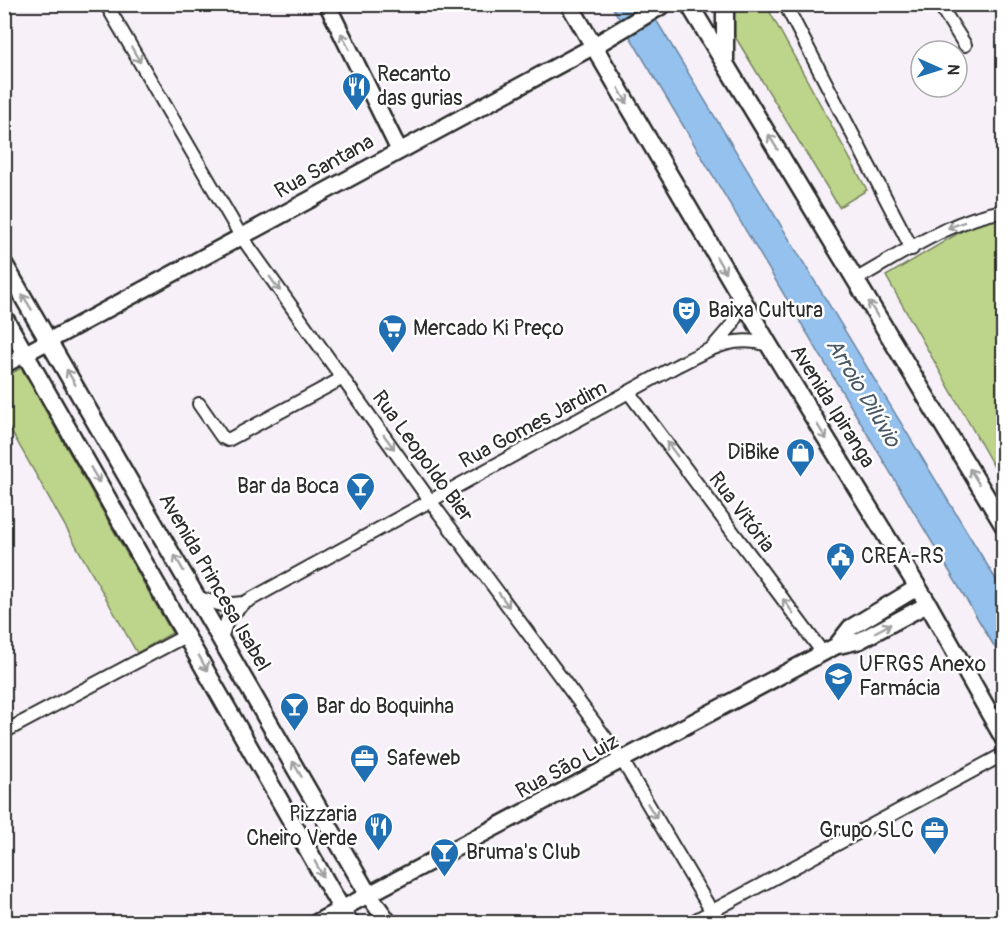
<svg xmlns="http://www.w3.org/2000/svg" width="1008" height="927" font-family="Pangolin,sans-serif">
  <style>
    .green { fill: #bdd58b; stroke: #74805b; stroke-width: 1.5 }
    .water { fill: #94c1ed; stroke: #6a859f; stroke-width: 1.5 }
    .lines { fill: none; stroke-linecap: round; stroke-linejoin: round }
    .minor-casing { stroke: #2b2b2b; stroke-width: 16 }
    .tertiary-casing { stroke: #2b2b2b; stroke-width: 20 }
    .secondary-casing { stroke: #2b2b2b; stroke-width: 21 }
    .minor { stroke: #fff; stroke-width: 12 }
    .tertiary { stroke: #fff; stroke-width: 15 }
    .secondary { stroke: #fff; stroke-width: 16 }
    .oneway { stroke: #a0a0a0 }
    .labels { text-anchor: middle; stroke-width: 5; stroke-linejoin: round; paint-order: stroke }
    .poi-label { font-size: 21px; fill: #2b2b2b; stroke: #fff; text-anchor: start }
    .street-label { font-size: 21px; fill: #2b2b2b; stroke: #fff }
    .water-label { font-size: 22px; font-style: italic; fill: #4a5865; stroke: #fff }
  </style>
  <rect width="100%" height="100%" fill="#f7f0f9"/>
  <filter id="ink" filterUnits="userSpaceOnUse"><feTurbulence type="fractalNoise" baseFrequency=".0167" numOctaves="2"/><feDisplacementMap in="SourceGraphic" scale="12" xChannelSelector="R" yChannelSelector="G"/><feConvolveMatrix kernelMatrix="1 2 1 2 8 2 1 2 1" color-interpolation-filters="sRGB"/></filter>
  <g filter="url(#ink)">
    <path class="green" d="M731 5H766L867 190 839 207 731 30Z
      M984 218H1003V483L886 276Z
      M21 368 172 633 137 653 5 420V377Z"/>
    <path class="water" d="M611 5H647L1003 591V661Z"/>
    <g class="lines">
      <defs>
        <path id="minor" d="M106 4 241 236 431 502 622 760 718 922
          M785 4 912 249
          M939 4 965 45
          M855 280C902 254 949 220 1004 211
          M713 347 732 325 742 300
          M630 394 823 653
          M199 404 222 437 228 440 343 378
          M199 598 222 605 244 603
          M221 638 228 618 244 603 678 365C710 349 733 334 769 345
          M4 732 187 635
          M692 922 1004 754"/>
        <path id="tertiary" d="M327 4 399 150
          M4 365 594 46
          M836 646 850 628 918 587
          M317 922 836 646 859 641 928 604"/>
        <path id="secondary" d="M569 4 769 345 928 604 1004 739
          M689 4 1004 526
          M725 4V61
          M594 46 664 4
          M4 264 368 894 388 922
          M4 317 349 922"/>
      </defs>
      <use href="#minor" class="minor-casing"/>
      <use href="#tertiary" class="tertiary-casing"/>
      <use href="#secondary" class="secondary-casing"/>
      <use href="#minor" class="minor"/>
      <use href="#tertiary" class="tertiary"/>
      <use href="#secondary" class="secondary"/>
    </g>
    <defs><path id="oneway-shaft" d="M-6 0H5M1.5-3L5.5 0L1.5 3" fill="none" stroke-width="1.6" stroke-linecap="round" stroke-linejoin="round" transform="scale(1.5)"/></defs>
    <g class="oneway">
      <use href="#oneway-shaft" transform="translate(345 41) rotate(-117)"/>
      <use href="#oneway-shaft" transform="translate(136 55) rotate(60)"/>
      <use href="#oneway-shaft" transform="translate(623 96) rotate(60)"/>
      <use href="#oneway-shaft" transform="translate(773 142) rotate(-121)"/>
      <use href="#oneway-shaft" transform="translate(956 225) rotate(160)"/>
      <use href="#oneway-shaft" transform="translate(721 265) rotate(60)"/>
      <use href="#oneway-shaft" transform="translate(275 284) rotate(54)"/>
      <use href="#oneway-shaft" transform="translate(27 302) rotate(-121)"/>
      <use href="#oneway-shaft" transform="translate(873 309) rotate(-121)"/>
      <use href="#oneway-shaft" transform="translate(71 377) rotate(-120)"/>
      <use href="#oneway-shaft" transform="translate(822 432) rotate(58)"/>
      <use href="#oneway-shaft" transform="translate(389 442) rotate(54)"/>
      <use href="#oneway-shaft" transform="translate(672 449) rotate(-127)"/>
      <use href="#oneway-shaft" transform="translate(95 475) rotate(60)"/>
      <use href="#oneway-shaft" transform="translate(974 476) rotate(-122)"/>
      <use href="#oneway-shaft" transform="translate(179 563) rotate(-120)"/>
      <use href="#oneway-shaft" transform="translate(504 600) rotate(54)"/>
      <use href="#oneway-shaft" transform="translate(788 606) rotate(-127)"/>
      <use href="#oneway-shaft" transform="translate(883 628) rotate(-28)"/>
      <use href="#oneway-shaft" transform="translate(203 663) rotate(61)"/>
      <use href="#oneway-shaft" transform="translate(297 769) rotate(-120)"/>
      <use href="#oneway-shaft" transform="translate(652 811) rotate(59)"/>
      <use href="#oneway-shaft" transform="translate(319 869) rotate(61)"/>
    </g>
  </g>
  <defs>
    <symbol id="restaurant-pin" viewBox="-11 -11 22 30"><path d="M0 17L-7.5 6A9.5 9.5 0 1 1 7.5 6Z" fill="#1f6fb2" stroke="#fff"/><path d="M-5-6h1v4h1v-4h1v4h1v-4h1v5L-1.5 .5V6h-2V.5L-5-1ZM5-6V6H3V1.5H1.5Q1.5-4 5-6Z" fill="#fff"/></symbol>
    <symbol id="theatre-pin" viewBox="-11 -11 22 30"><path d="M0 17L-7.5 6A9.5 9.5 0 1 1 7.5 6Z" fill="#1f6fb2" stroke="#fff"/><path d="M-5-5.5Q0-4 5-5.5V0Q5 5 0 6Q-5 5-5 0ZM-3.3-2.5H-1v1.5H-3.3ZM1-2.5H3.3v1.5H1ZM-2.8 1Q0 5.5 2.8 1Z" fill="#fff"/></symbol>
    <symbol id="supermarket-pin" viewBox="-11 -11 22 30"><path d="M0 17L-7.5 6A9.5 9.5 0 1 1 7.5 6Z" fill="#1f6fb2" stroke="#fff"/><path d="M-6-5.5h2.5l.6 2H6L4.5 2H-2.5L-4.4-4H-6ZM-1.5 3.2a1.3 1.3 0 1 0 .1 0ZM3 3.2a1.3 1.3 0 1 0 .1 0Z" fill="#fff"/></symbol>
    <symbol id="shop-pin" viewBox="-11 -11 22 30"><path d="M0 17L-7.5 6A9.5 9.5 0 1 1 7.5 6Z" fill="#1f6fb2" stroke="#fff"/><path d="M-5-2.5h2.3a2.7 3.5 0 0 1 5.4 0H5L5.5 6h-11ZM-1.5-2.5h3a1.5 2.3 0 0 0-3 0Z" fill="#fff"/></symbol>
    <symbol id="bar-pin" viewBox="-11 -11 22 30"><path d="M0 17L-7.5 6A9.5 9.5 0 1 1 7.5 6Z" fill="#1f6fb2" stroke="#fff"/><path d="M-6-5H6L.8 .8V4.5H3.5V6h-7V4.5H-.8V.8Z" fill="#fff"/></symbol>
    <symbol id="civic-pin" viewBox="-11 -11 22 30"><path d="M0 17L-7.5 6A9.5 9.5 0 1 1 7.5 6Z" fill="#1f6fb2" stroke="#fff"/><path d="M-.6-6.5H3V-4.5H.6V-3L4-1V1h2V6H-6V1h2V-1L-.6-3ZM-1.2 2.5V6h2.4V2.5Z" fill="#fff"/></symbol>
    <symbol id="school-pin" viewBox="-11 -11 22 30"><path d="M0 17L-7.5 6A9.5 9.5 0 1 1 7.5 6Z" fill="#1f6fb2" stroke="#fff"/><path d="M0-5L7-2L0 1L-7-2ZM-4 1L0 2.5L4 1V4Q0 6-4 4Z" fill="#fff"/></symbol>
    <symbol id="office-pin" viewBox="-11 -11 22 30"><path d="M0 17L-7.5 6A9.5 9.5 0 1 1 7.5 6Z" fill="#1f6fb2" stroke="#fff"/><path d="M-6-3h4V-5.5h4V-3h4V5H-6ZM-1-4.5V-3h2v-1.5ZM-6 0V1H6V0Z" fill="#fff"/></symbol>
  </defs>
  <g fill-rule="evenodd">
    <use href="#restaurant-pin" x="340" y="70" width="33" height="45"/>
    <use href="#theatre-pin" x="670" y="294" width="33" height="45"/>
    <use href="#supermarket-pin" x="376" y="312" width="33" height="45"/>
    <use href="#shop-pin" x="784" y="436" width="33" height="45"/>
    <use href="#bar-pin" x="344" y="470" width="33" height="45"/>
    <use href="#civic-pin" x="824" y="540" width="33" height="45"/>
    <use href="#school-pin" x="822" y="660" width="33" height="45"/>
    <use href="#bar-pin" x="278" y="690" width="33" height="45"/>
    <use href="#office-pin" x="348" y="742" width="33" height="45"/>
    <use href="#restaurant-pin" x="362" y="810" width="33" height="45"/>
    <use href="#office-pin" x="918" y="814" width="33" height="45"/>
    <use href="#bar-pin" x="428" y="836" width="33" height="45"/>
  </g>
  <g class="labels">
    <g class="poi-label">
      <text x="377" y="81">Recanto<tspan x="377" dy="24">das gurias</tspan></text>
      <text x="708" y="317">Baixa Cultura</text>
      <text x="413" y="335">Mercado Ki Preço</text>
      <text x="779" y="459" text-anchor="end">DiBike</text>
      <text x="339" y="493" text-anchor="end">Bar da Boca</text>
      <text x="861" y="563">CREA-RS</text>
      <text x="859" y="671">UFRGS Anexo<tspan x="859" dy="24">Farmácia</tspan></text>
      <text x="316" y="713">Bar do Boquinha</text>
      <text x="386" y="765">Safeweb</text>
      <text x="357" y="821" text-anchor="end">Pizzaria<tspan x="357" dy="24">Cheiro Verde</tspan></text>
      <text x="914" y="837" text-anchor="end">Grupo SLC</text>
      <text x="466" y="859">Bruma's Club</text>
    </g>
    <g class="street-label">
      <text transform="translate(324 166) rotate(-29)" y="7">Rua Santana</text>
      <text transform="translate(833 406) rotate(58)" y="7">Avenida Ipiranga</text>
      <text transform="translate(533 424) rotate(-28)" y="7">Rua Gomes Jardim</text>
      <text transform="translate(423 456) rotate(54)" y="7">Rua Leopoldo Bier</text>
      <text transform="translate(742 512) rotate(53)" y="7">Rua Vitória</text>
      <text transform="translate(215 582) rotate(60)" y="7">Avenida Princesa Isabel</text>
      <text transform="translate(567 766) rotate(-28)" y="7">Rua São Luiz</text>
    </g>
    <g class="water-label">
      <text transform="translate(864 392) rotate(59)" y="8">Arroio Dilúvio</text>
    </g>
  </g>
  <rect width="1008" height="927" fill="none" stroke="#fff" stroke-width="24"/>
  <rect x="12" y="12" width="984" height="903" fill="none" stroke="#2b2b2b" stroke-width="2" filter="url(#ink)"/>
  <g transform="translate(939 69) rotate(93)"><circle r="28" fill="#ffffff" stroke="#aaaaaa" stroke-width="1.5"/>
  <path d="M0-4.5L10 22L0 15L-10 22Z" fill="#1f6fb2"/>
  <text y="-9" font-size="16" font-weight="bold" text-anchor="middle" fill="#2b2b2b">N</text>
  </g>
</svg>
